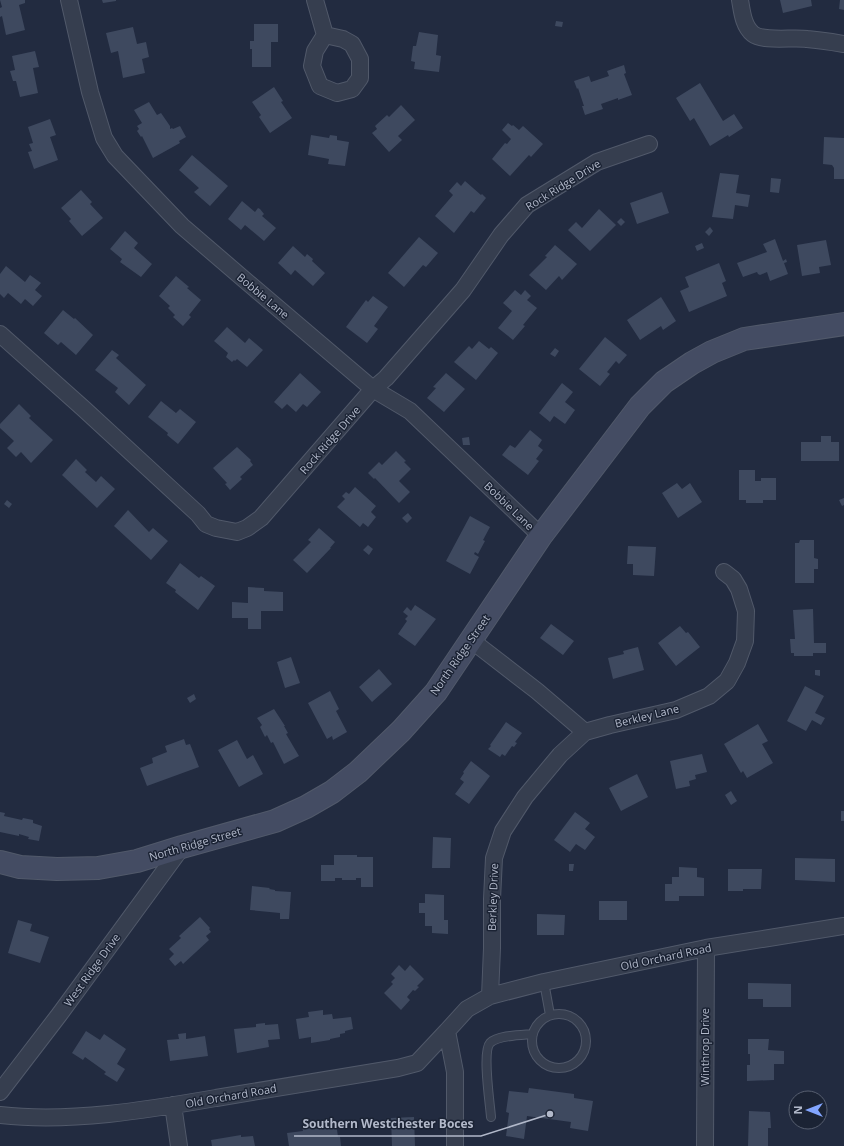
<svg xmlns="http://www.w3.org/2000/svg" width="844" height="1146" font-family="'Open Sans',sans-serif">
  <style>
    .building { fill: #3e495f }
    .lines { fill: none; stroke-linecap: round; stroke-linejoin: round }
    .lane-casing { stroke: #51596a; stroke-width: 10 }
    .street-casing { stroke: #51596a; stroke-width: 18 }
    .secondary-casing { stroke: #51596a; stroke-width: 24 }
    .lane { stroke: #363e4f; stroke-width: 8 }
    .street { stroke: #363e4f; stroke-width: 16 }
    .secondary { stroke: #444c63; stroke-width: 22 }
    .labels { text-anchor: middle; stroke-width: 3; stroke-linejoin: round; paint-order: stroke }
    .street-label { font-size: 11px; fill: #b2b9ca; stroke: #1b2334 }
    .leader { fill: none; stroke: #b2b9ca; stroke-width: 1.5 }
    .callout-dot { fill: #b2b9ca; stroke: #1b2334; stroke-width: 1.5 }
    .callout-label { font-size: 12px; text-anchor: middle; font-weight: bold; fill: #b2b9ca; stroke: #1b2334; stroke-width: 3; stroke-linejoin: round; paint-order: stroke }
  </style>
  <rect width="100%" height="100%" fill="#222b40"/>
  <path class="building" d="M0 0H25V3L19 5 25 30 6 35 2 16 0 17V8L2 7Z
    M102 0H116V1L103 3Z
    M780 0H811L812 6 783 13Z
    M840 0H844V10L839 9Z
    M556 21 563 22 562 27 555 26Z
    M254 24H278V42H271V67H252V49H250V41H254Z
    M133 27 137 44 146 42 149 57 142 59 145 73 123 78 118 51 111 53 106 33Z
    M419 32 438 35 436 55 441 56 439 72 414 69 415 62 411 61 413 46H416Z
    M35 51 39 67 33 68 38 93 20 97 16 81H13L10 71 15 70 12 56Z
    M624 65 626 73 624 74 632 95 618 100V98L601 104 603 109 585 115 582 106H584L578 88 577 89 574 81 589 76 591 82 609 76 607 71Z
    M700 83 723 121 734 114 743 128 729 137 728 135 710 146 694 118 690 121 676 98Z
    M274 87 283 101 281 102 292 118 270 133 259 117 261 115 252 102Z
    M149 102 157 115 161 113 170 126V129L172 128 173 129 180 126 186 137 179 141 180 143 153 158 142 136 141 137 137 131 139 129 137 126 142 123 134 110Z
    M401 105 415 120 398 136 402 140 389 152 372 133 377 129 375 126 387 115 389 117Z
    M50 119 56 135 50 137 58 160 34 169 28 152 32 151 29 144 33 143 28 127Z
    M508 123 512 126 513 125 519 130 523 126 543 144 531 157 529 155 510 176 492 159 505 143 507 144 511 139 502 130Z
    M311 135 329 138 330 135 337 136V140L349 142 345 166 328 164 329 159 308 155Z
    M824 137 844 138V179H834V168L832 165 823 164Z
    M192 155 228 186 210 206 194 192 199 188 179 170Z
    M720 173 739 175 736 193 750 195 748 207 735 205 733 219 712 217Z
    M771 178 781 179 779 193 770 192Z
    M465 181 481 195 482 194 486 198 474 213 471 211 454 233 435 216 453 195 449 191 457 182 461 186Z
    M81 190 92 202 90 204 103 218 82 236 69 221 71 219 61 208Z
    M662 192 669 213 637 224 630 203Z
    M242 201 255 212 258 208 260 209 264 214 262 216 276 228 264 241 245 225 241 230 228 219Z
    M599 209 616 225 590 251 568 230 576 222 582 228Z
    M621 218 625 222 621 226 617 222Z
    M710 227 713 231 709 236 705 232Z
    M125 231 138 243 134 248 152 264 141 277 120 262 122 259 110 249Z
    M419 237 438 253 426 267 423 265 404 287 388 273Z
    M775 239 783 261 786 259 787 262 784 263 788 274 770 281 767 272 760 275 758 274 757 272 743 277 737 263 767 252 763 244Z
    M826 240 831 265 819 267 820 273 802 276 797 245Z
    M702 243 704 248 697 251 695 246Z
    M555 245 577 264 562 280 559 276 546 290 529 275 547 257 545 256Z
    M293 246 305 257 307 254 313 259 312 261 325 273 313 286 295 270 291 275 278 263Z
    M719 263 726 281 722 283 727 296 689 312 680 291 689 287 685 277Z
    M6 266 25 282 30 275 41 283 35 290 42 296 33 306 25 299 21 304 8 293 4 298 0 294V274Z
    M176 276 189 287 187 288 201 300 189 315 191 317 183 326 173 317 175 315 168 308 170 306 159 296Z
    M515 290 521 295 525 290 531 296 527 300 537 308 523 325 525 326 513 340 498 328 512 311 503 303Z
    M373 296 388 307 374 326 378 329 367 343 346 327 366 300 368 302Z
    M661 297 676 321 663 330 661 326 640 340 627 320Z
    M63 310 74 319 75 318 93 335 76 355 61 342 58 345 44 333Z
    M227 327 245 343 249 338 263 350 247 367 237 359 235 361 234 360 232 362 226 357 228 353 214 341Z
    M605 337 627 355 619 364 616 361 607 372 610 374 600 386 579 369Z
    M479 341 489 349 491 347 498 353 476 380 454 362 469 346 472 349Z
    M555 348 559 351 555 357 550 354Z
    M112 350 119 355 116 358 146 385 129 405 115 392 118 388 95 370Z
    M300 373 321 392 307 407 303 404 296 412 287 404 282 409 274 402Z
    M446 373 465 389 444 412 427 398 436 388 433 387Z
    M562 383 573 392 565 402 575 410 565 424 554 416 550 422 539 413Z
    M161 401 176 413 180 409 196 422 178 444 167 435 168 433 148 417Z
    M19 404 31 416 29 418 53 440 31 463 21 452 16 457 7 448 14 441 0 428V424Z
    M530 430 542 440 538 446 543 450 536 459 539 461 528 475 502 455 510 445 515 448Z
    M821 436H831V442H839V461H801V442H821Z
    M469 437 470 445H463L462 438Z
    M237 447 251 460 250 461 253 465 240 477 242 479 230 490 225 484 227 483 213 468Z
    M396 451 406 461 404 462 411 469 399 481 410 492 399 503 375 478 374 479 368 473 379 462 382 465Z
    M76 459 87 470 85 472 96 482 101 476 115 489 97 508 62 475Z
    M739 470H755V481H761V478H776V500H763V503H746V500H739Z
    M677 483 682 489 690 483 702 502 678 518 662 493Z
    M355 487 376 506 371 512 376 517 368 527 363 523 360 527 337 507 345 499 342 496 346 492 349 494Z
    M844 498V505L842 506 839 500Z
    M7 500 12 504 9 508 4 504Z
    M128 510 149 532 153 528 168 541 151 560 114 526Z
    M408 513 412 518 407 523 402 518Z
    M470 516 490 527 483 540 485 541 478 554 475 552 474 554 479 557 470 574 446 561Z
    M319 528 335 542 330 548H331L307 573 293 560 311 542 308 540Z
    M800 540H814V558L818 559V569H814V583H795V543H799Z
    M368 545 373 549 369 555 363 550Z
    M628 546 656 547 654 576 633 575V564H627Z
    M180 563 199 578 201 576 215 586 198 610 180 596 175 592 176 590 166 583Z
    M248 587 264 588V591L283 592V611H261V629H248V618H232V602L248 603Z
    M415 605 436 619 415 646 398 634 407 621 405 619 408 616 403 612 407 607 411 611Z
    M813 609 814 643H826V653H813V656H794V653H791L790 639H795L793 610Z
    M551 624 574 641 563 655 540 638Z
    M680 626 686 633 688 632 700 647 676 666 658 643Z
    M638 647 644 670 613 679 608 658 624 654 623 651Z
    M291 657 300 683 285 688 277 662Z
    M379 669 392 684 372 702 359 687Z
    M815 670H820V676L815 675Z
    M805 686 824 696 815 713 825 718 821 725 812 720 806 731 787 721Z
    M330 691 339 709 336 711 347 732 333 740 332 736 327 739 308 703Z
    M194 694 196 699 190 703 187 698Z
    M274 709 285 726H284L288 733 286 734 299 756 284 764 273 742 271 743 267 735 265 737 260 727 262 725 257 718Z
    M506 722 522 733 515 742 517 743 514 747 512 746 505 756 502 754 500 757 488 749 491 746 490 745Z
    M758 724 768 741 762 744 773 763 747 778 743 771 741 773 724 744Z
    M184 739 186 745 190 744 199 767 147 786 140 768 153 763 152 758 167 752 165 746Z
    M237 740 247 759 253 755 263 774 239 787 218 750Z
    M702 754 707 772 695 775 696 779 689 781 690 786 676 789 670 761Z
    M471 761 490 776 469 804 455 794 464 782 460 779 464 773 463 772Z
    M637 774 648 797 621 811 609 788Z
    M731 791 737 801 731 805 725 795Z
    M841 811H844V821H841Z
    M0 812 5 813 4 816 22 820 23 818 33 820V823L42 826 39 841 28 839 29 837 19 834V836L0 832Z
    M575 812 590 823 585 829 595 837 585 850 576 844 570 852 554 840Z
    M433 837 451 838 450 868H432Z
    M334 855H357V857H373V887H361V878H356V880H342V878H335V881H321V865H334Z
    M795 858 835 859V882L795 880Z
    M569 864H574L573 871H569Z
    M679 867 697 868V877L704 878V896H679V901H665V884H672V877H679Z
    M728 869H762L761 889H743V891H728Z
    M252 886 270 888 269 889 275 890V891L291 892 289 919H280V913L250 910Z
    M425 894 444 895V920H448V934L432 933V926H425V913H419V903H425Z
    M599 901H627V920H599Z
    M537 914 565 915 564 935H537Z
    M200 917 210 928 209 929 211 932 206 936 209 940 183 964 181 961 175 966 169 959 174 954 169 949 181 938 179 936Z
    M18 920 32 924 30 931 49 937 40 963 8 953Z
    M399 965 405 971 410 965 424 979 417 986 419 987 415 991 413 990 407 997 410 1000 401 1010 384 993 393 984 391 982 395 978 391 974Z
    M748 983 791 984V1007H763V999H748Z
    M323 1010V1015L332 1014 333 1019 351 1017 353 1029 345 1031V1033L340 1034V1037L330 1039V1040L311 1043V1037L299 1039 296 1019 309 1017 308 1012Z
    M265 1023V1025L278 1024 280 1039 268 1040 269 1047 237 1053 234 1029 256 1027V1024Z
    M86 1031 100 1040 104 1034 126 1049 117 1064 125 1069 117 1082 104 1074 106 1072 85 1057 83 1060 72 1053Z
    M186 1033V1039L205 1036 208 1056 170 1061 167 1040 179 1039 178 1034Z
    M748 1039H769L768 1050 784 1051V1064H774V1080L747 1081V1065H750V1054H748Z
    M529 1088 574 1094V1098L593 1101 588 1131 570 1128 571 1122 527 1116 524 1139 506 1136 509 1113 506 1112 509 1091 528 1093Z
    M749 1111 770 1112 771 1128H768V1146H748Z
    M414 1117 415 1146H392L391 1118Z
    M336 1122 338 1137H340L341 1146H289L287 1133 303 1131 302 1127 313 1125 314 1129 320 1128V1124Z
    M241 1135V1137L253 1136 255 1146H212L211 1140Z"/>
  <g class="lines">
    <defs>
      <path id="lane" d="M544 982 550 1015
        M532 1041a27 27 0 1 1 54 0a27 27 0 1 1-54 0Z
        M491 1117C490 1103 482 1052 490 1043 498 1035 522 1035 533 1034"/>
      <path id="street" d="M69 0 90 92 104 138 115 156 182 226 246 281 373 389 410 411 541 536
        M315 0 325 35 315 51 312 66 320 86 337 93 352 89 360 78V59L352 44 343 39 325 35
        M740 0C742 11 743 26 753 34 763 42 793 37 807 39 820 40 832 42 844 44
        M0 334 84 409 198 514 206 524 216 528 237 532 247 528 261 518 373 389 386 378 463 290 501 235 527 205 597 162 649 144
        M471 640 537 691 585 732
        M490 996 544 982 706 948 844 926
        M0 1092 59 1015 182 847
        M173 1105 179 1146
        M0 1115C70 1123 147 1110 216 1098 277 1088 338 1078 398 1068L417 1063 447 1031
        M455 1146V1072L447 1031 467 1009 490 996 492 948V899L494 858 503 831 525 797 560 755 585 732 610 725 676 710 709 696 727 681 737 663 745 641 746 611 739 589 733 579 724 572
        M705 1146 706 948"/>
      <path id="secondary" d="M0 862 20 867 57 869 98 868 137 861 182 847 275 821 306 807 332 792 358 772 401 731 436 692 541 536 640 406 664 382 692 363 712 352 744 339 844 324"/>
    </defs>
    <use href="#lane" class="lane-casing"/>
    <use href="#street" class="street-casing"/>
    <use href="#secondary" class="secondary-casing"/>
    <use href="#lane" class="lane"/>
    <use href="#street" class="street"/>
    <use href="#secondary" class="secondary"/>
  </g>
  <g class="labels">
    <g class="street-label">
      <text transform="translate(563 185) rotate(-32)" y="4">Rock Ridge Drive</text>
      <text transform="translate(263 296) rotate(40)" y="4">Bobbie Lane</text>
      <text transform="translate(330 440) rotate(-49)" y="4">Rock Ridge Drive</text>
      <text transform="translate(509 506) rotate(44)" y="4">Bobbie Lane</text>
      <text transform="translate(460 655) rotate(-55)" y="4">North Ridge Street</text>
      <text transform="translate(647 716) rotate(-14)" y="4">Berkley Lane</text>
      <text transform="translate(195 844) rotate(-16)" y="4">North Ridge Street</text>
      <text transform="translate(493 897) rotate(-88)" y="4">Berkley Drive</text>
      <text transform="translate(666 957) rotate(-12)" y="4">Old Orchard Road</text>
      <text transform="translate(92 970) rotate(-54)" y="4">West Ridge Drive</text>
      <text transform="translate(705 1047) rotate(-90)" y="4">Winthrop Drive</text>
      <text transform="translate(231 1096) rotate(-10)" y="4">Old Orchard Road</text>
    </g>
  </g>
  <path class="leader" d="M550 1114L481 1136H294"/>
  <circle class="callout-dot" cx="550" cy="1114" r="4"/>
  <g class="callout-label">
    <text x="388" y="1128">Southern Westchester Boces</text>
  </g>
  <g transform="translate(808 1110) rotate(270)"><circle r="19" fill="#1b2334" stroke="#575f70"/>
  <path d="M0-3L7 15L0 10L-7 15Z" fill="#82a5ff"/>
  <text y="-6" font-size="11" font-weight="bold" text-anchor="middle" fill="#b2b9ca">N</text>
  </g>
</svg>
